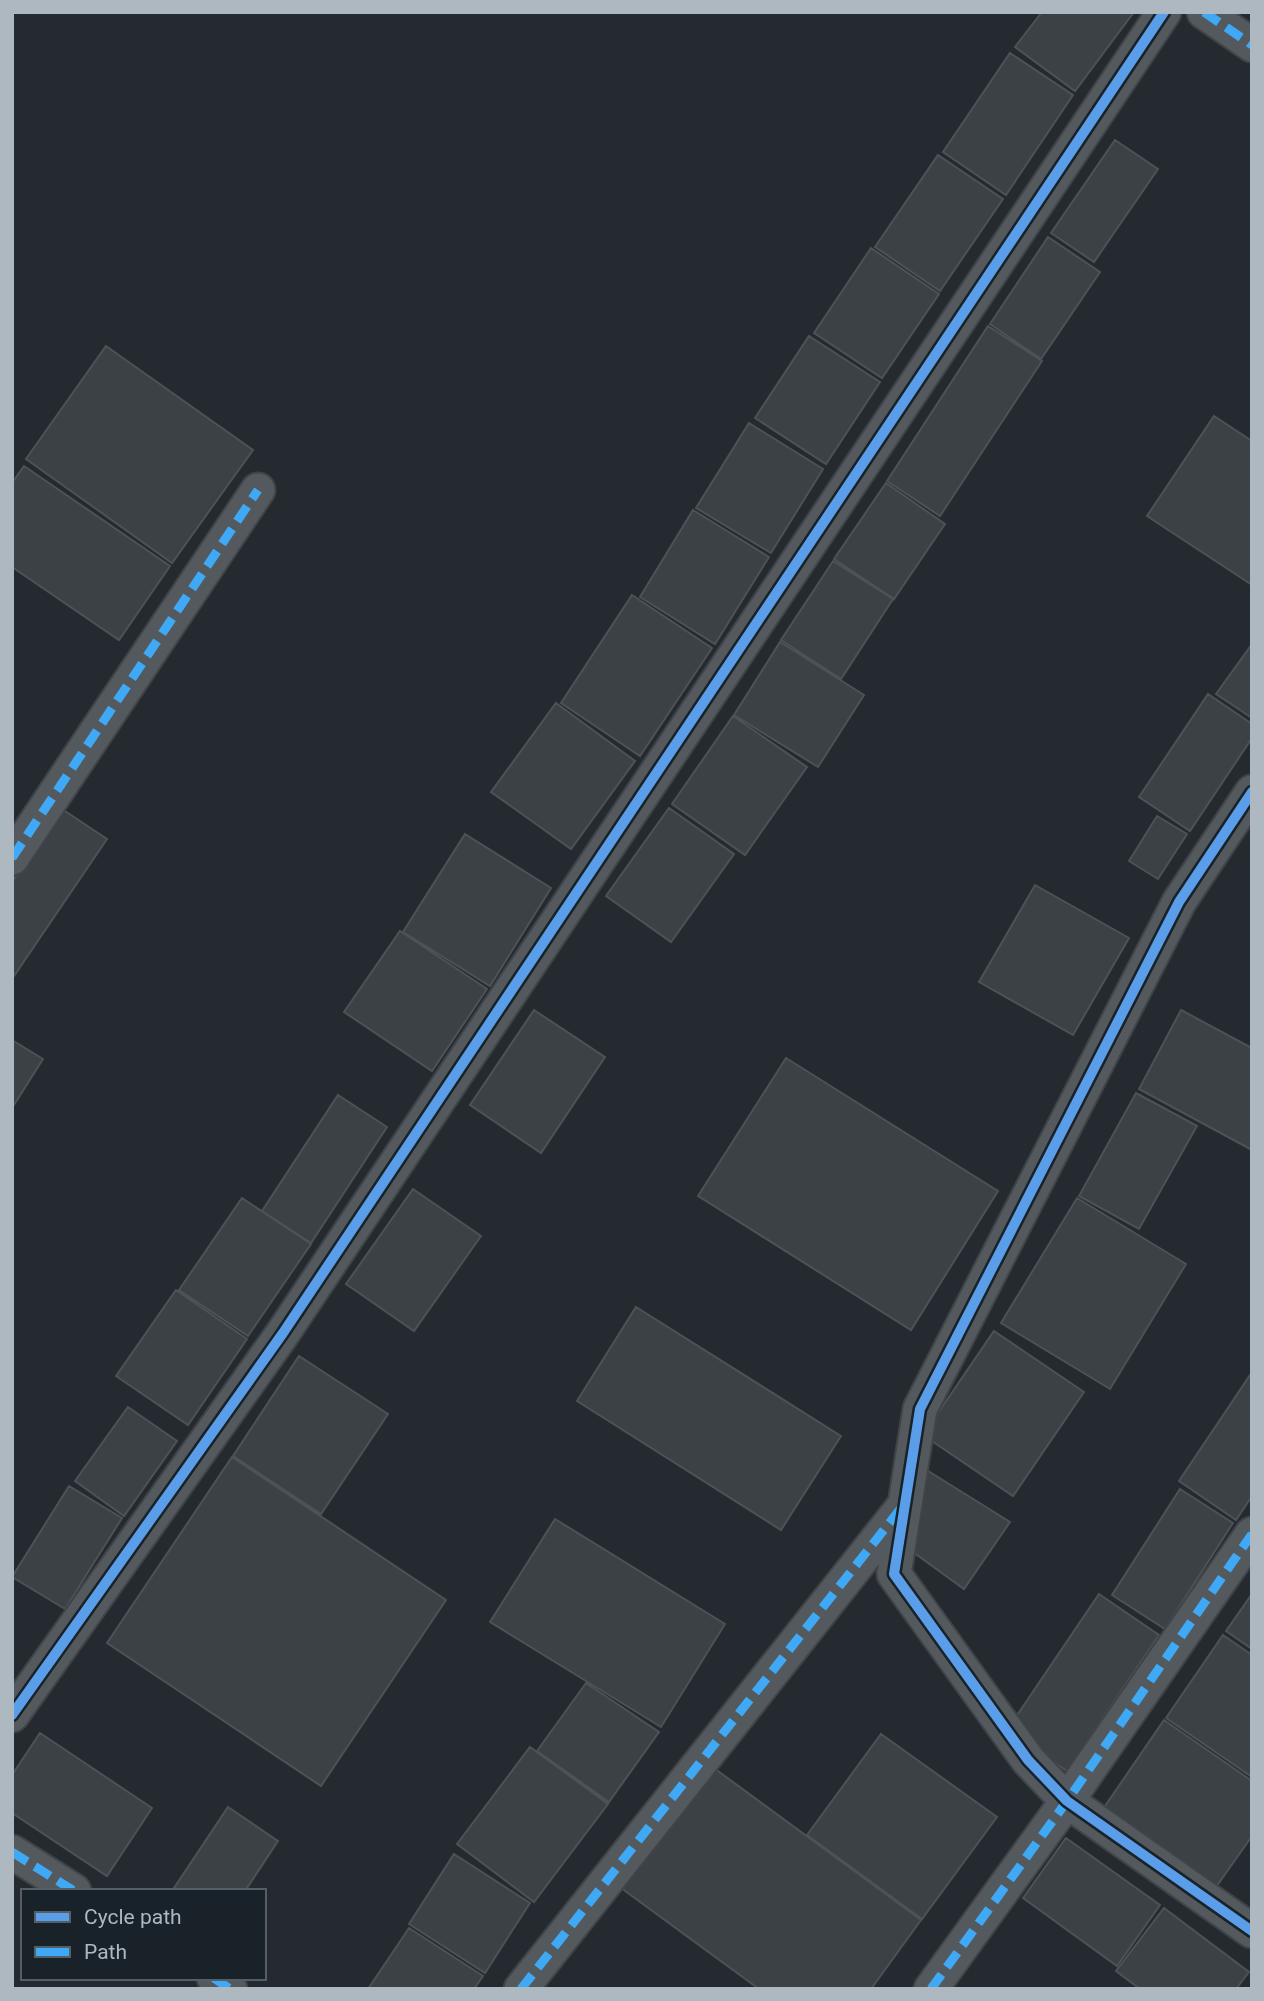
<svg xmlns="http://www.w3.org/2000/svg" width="1264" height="2001" font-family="Roboto,sans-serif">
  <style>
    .building { fill: #3c4146; stroke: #4c5257; stroke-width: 2 }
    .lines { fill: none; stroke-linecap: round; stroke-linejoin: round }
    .minor-casing { stroke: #404448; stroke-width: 37 }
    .minor { stroke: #54595d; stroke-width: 33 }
    .quiet { stroke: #3fa9f5; stroke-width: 9; stroke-dasharray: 18 9; stroke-linecap: butt }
    .cycleway-casing { stroke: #192229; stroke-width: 15 }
    .cycleway { stroke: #5a9eea; stroke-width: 10 }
  </style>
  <rect width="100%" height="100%" fill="#242a2f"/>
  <path class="building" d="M1042 12H1134L1075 91 1015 47Z
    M1010 53 1073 95 1006 195 943 152Z
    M1115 140 1158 169 1094 262 1051 233Z
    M938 155 1003 199 940 291 875 247Z
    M1048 237 1100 272 1041 359 990 324Z
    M871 248 939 294 882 378 814 333Z
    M988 326 1042 361 940 516 887 481Z
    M809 336 880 382 826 464 755 418Z
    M106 346 253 450 172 563 26 459Z
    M1214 416 1252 441V585L1147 516Z
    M749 423 823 469 771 553 696 508Z
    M24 466 170 566 119 640 12 567V483Z
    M886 483 945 524 894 599 834 559Z
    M693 510 769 557 715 644 640 597Z
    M833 561 893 599 841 679 781 640Z
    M632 595 712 648 640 756 561 703Z
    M780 642 864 695 818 767 734 715Z
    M1252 644V718L1216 694Z
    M1208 694 1252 724V738L1190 831 1139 797Z
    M556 703 635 761 571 849 491 792Z
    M733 716 807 767 745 855 672 804Z
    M669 808 734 854 671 942 606 896Z
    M62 809 107 839 12 979V882Z
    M1157 816 1187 834 1158 879 1129 861Z
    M465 834 551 888 490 986 403 932Z
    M1035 885 1129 938 1073 1035 979 982Z
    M400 931 487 989 432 1071 344 1012Z
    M534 1010 605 1057 541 1153 470 1105Z
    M1181 1010 1252 1048V1150L1139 1089Z
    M12 1040 43 1059 12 1108Z
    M786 1058 998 1191 911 1330 698 1196Z
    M1136 1093 1197 1126 1139 1229 1079 1196Z
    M338 1095 387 1127 311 1243 262 1211Z
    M413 1189 481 1236 414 1331 346 1284Z
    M242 1198 311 1244 248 1336 179 1290Z
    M1077 1198 1186 1264 1110 1389 1001 1323Z
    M176 1290 247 1339 188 1425 116 1376Z
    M636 1307 841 1436 781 1530 577 1401Z
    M994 1331 1084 1392 1013 1496 923 1435Z
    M299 1356 388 1414 321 1514 233 1456Z
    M1252 1372V1496L1236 1520 1179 1481Z
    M128 1407 177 1441 124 1516 75 1481Z
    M232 1457 446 1600 321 1786 107 1643Z
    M925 1469 1010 1522 964 1589 902 1544Z
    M69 1486 122 1518 65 1609 12 1577Z
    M1180 1489 1233 1523 1165 1629 1112 1595Z
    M555 1519 725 1624 661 1727 490 1622Z
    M1099 1594 1159 1635 1067 1771 1007 1730Z
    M1252 1594V1649L1226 1631Z
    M1223 1635 1252 1655V1777L1166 1718Z
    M586 1683 659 1732 609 1802 537 1751Z
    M1164 1720 1252 1781V1836L1216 1887 1103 1809Z
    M40 1733 152 1808 107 1876 12 1813V1775Z
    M881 1734 997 1817 922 1919 807 1835Z
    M530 1747 608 1804 534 1902 457 1844Z
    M707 1763 921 1920 871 1989H759L617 1885Z
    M228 1807 278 1841 245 1891H172Z
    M1066 1838 1160 1905 1117 1966 1023 1898Z
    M454 1854 530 1903 485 1973 409 1924Z
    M1164 1908 1249 1972 1236 1989H1140L1116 1971Z
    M409 1928 483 1976 474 1989H368Z"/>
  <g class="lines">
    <defs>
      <path id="minor" d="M1204 12 1252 45
        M1252 792 1179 902 920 1409 894 1574 1028 1760 1067 1801 1252 1931
        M12 858 258 490
        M12 1715 283 1333 1164 12
        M12 1852 74 1891
        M214 1978 230 1989
        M521 1989 903 1507
        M931 1989 1067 1801 1252 1534"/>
    </defs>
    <use href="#minor" class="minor-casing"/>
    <use href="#minor" class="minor"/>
    <path class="quiet" d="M1204 12 1252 45
      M12 858 258 490
      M12 1852 74 1891
      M214 1978 230 1989
      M521 1989 902 1507
      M931 1989 1067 1801 1252 1534"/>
    <defs>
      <path id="cycleway" d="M1252 792 1179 902 920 1409 894 1574 1028 1760 1067 1801 1252 1931
        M12 1715 283 1333 1164 12"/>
    </defs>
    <use href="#cycleway" class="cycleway-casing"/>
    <use href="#cycleway" class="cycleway"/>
  </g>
  <rect width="1264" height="2001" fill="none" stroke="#adb8c1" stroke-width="28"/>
  <rect x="21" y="1889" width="245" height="91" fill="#192229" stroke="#545e66" stroke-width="2"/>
  <rect x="35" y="1912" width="35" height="10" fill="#5a9eea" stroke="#545e66" stroke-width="2"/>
  <text x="84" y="1924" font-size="21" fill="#adb8c1">Cycle path</text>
  <rect x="35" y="1947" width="35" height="10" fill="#3fa9f5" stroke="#545e66" stroke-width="2"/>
  <text x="84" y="1959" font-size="21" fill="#adb8c1">Path</text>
</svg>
